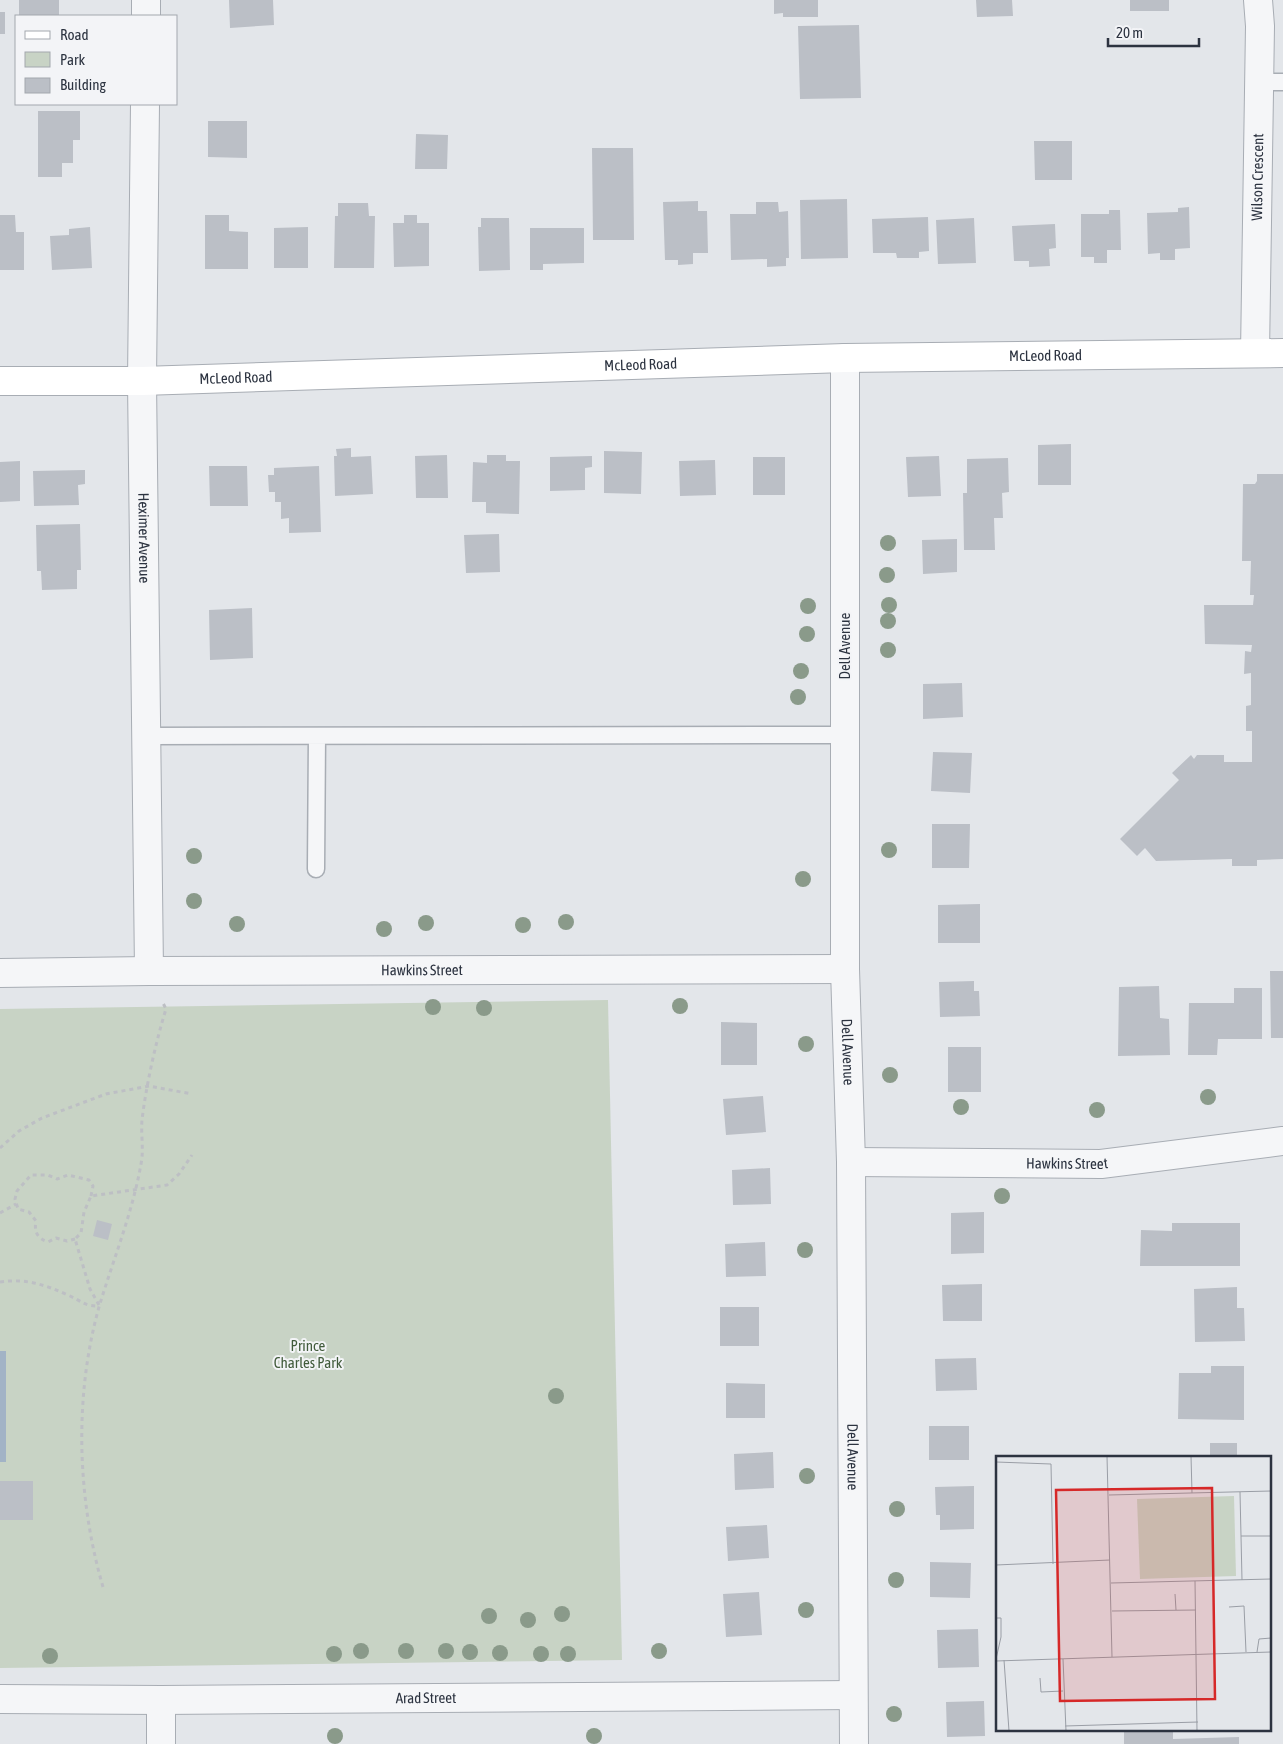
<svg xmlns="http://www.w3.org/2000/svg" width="1283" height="1744" font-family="'Asap Condensed',sans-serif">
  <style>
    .green { fill: #c8d3c5 }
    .water { fill: #a2b3c6 }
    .building { fill: #bbbfc6 }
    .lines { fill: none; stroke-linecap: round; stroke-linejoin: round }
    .service-casing { stroke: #a8adb4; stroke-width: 19 }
    .minor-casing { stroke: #a8adb4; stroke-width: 30 }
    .secondary-casing { stroke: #a8adb4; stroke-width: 30 }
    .path { stroke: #bdbfc4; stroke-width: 3; stroke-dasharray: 4 4; stroke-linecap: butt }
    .service { stroke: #f5f6f8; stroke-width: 16 }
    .minor { stroke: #f5f6f8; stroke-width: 28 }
    .secondary { stroke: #fff; stroke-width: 28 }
    .tree { fill: #8a9a8a }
    .labels { text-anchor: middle; stroke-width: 4; stroke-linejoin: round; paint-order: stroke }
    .street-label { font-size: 15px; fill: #2c3340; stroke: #f3f4f7 }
    .park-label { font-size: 15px; fill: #415b3b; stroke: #f3f4f7 }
    .inset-road { fill: none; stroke: #9a9ea6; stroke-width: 1 }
    .view { fill: #d62828; fill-opacity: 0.15; stroke: #d62828; stroke-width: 2.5 }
    .inset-edge { fill: none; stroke: #2c3340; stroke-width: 2.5 }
  </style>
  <rect width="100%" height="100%" fill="#e3e6ea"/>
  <path class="green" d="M608 1000 622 1660 0 1668V1009Z"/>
  <path class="water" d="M0 1351H6V1462H0Z"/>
  <path class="building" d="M19 0H59V16H19Z
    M229 0H273L274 25 230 28Z
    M774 0H818V17H783V13L774 14Z
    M976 0H1012L1013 16 977 17Z
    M1130 0H1169V11H1130Z
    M0 12H5V34H0Z
    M859 25 861 98 800 99 798 26Z
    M38 111H80V140H73V163H62V177H38Z
    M208 121H247V158L208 157Z
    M416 134 448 135 447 169H415Z
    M1034 141H1072V180H1035Z
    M592 148H633L634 240H593Z
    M847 199 848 258 801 259 800 200Z
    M698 201V211H707L708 253H693V264L678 265V260H665L663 202Z
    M756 202H778L779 212 788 211 789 258H786V266L767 267V259L731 260 730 214H756Z
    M338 203H368L369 216H375L374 268H334L335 216H338Z
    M1189 207 1190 248 1175 249V260H1160V253L1148 254 1147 213 1178 212V208Z
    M1109 210H1120L1121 250H1107V263H1094V257H1081V214H1109Z
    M0 215H15L16 232H24V270H0Z
    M205 215H229V231L248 232V269H205Z
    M404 215H417V223H429V266L394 267 393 223H404Z
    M928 217 929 251 919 252V258H897L896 253H873L872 219Z
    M481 218H509L510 270 479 271 478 227H481Z
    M974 218 976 263 938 264 936 220Z
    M1055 224 1056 248 1049 249 1050 266 1029 267V261H1014L1012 226Z
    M90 227 92 268 52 270 50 236 69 235V229Z
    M308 227V268H274V228Z
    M530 228H584V263L543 264V270H530Z
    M1071 444V485H1038V445Z
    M351 448V457L371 456 373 494 335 496 334 456H337L336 449Z
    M604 451 642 452 641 494 604 493Z
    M447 455 448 498H416L415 456Z
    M487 455H506V461H520L519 514 486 513V502H472L473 462 487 463Z
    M592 456V467L585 468V490L550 491V457Z
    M939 456 941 496 908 497 906 457Z
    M753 457H785V495H753Z
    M1008 458 1009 492 1002 493 1003 518H994L995 550H964L963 493H967V459Z
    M715 460 716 495 680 496 679 461Z
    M20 461V501L0 502V462Z
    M209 466H247L248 506H210Z
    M319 466 321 532 289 533V518L281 519V502H275V492H269L268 475H274V468Z
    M85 470V484L78 485 79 505 34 506 33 471Z
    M1257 474H1283V859L1257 860V866H1232V859L1156 861 1145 848 1137 856 1120 839 1179 780 1172 773 1191 755 1194 759 1197 755H1224V762H1252V731H1246V706L1251 705V673L1244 674 1245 651 1251 652 1252 645 1205 644 1204 605H1253L1254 595H1250L1251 561H1242L1243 484H1255L1257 481Z
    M80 524 81 570H77V589L42 590 41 571H37L36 525Z
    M499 534 500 572 466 573 464 535Z
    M957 539V572L923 574 922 540Z
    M252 608 253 658 210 660 209 610Z
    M962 683 963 717 923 719V684Z
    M933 752 972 753 970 793 931 791Z
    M932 824H970L969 868H932Z
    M980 904V943H938V905Z
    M1270 971H1283V1038H1271Z
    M974 981V991H979L980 1016 940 1017 939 982Z
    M1159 986 1160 1018 1169 1019 1170 1055 1118 1056 1119 987Z
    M1234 988H1262V1039H1218L1217 1055H1188L1189 1003H1234Z
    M721 1022 757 1023V1065H721Z
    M948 1047H981V1092H948Z
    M763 1096 766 1132 726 1135 723 1099Z
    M770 1168 771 1204 733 1205 732 1170Z
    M984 1212V1253L951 1254V1213Z
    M97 1220 112 1224 108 1240 93 1236Z
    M1172 1223H1240V1266H1140L1141 1230 1172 1231Z
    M765 1242 766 1276 726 1277 725 1244Z
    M982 1284V1321H943L942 1285Z
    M1237 1287V1308H1244L1245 1341 1195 1342 1194 1289Z
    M720 1307H759V1346H720Z
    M976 1358 977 1390 936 1391 935 1359Z
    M1211 1366H1244V1420L1178 1419 1179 1373H1211Z
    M726 1383 765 1384V1418H726Z
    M929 1426H969V1460H929Z
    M1210 1443H1237V1458H1188V1456H1210Z
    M773 1452 774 1488 735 1490 734 1454Z
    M0 1481H33V1520H0Z
    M974 1486V1529L940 1530V1515H936L935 1487Z
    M767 1525 769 1558 728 1561 726 1527Z
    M930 1562 971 1563 970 1598 930 1597Z
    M759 1592 762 1635 726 1637 723 1594Z
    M978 1629 979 1667 938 1668 937 1630Z
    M984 1701 985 1736 947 1737 946 1702Z
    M1124 1730H1173V1739L1239 1737V1744H1124Z"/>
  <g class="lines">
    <defs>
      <path id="service" d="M1259 82H1283
        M146 736 845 735
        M316 869 317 736"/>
      <g id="minor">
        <path d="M146 16V0"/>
        <path id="s1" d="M145 104 142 381 149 971"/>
        <path id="s2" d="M1255 353 1260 26 1258 0"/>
        <path id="s3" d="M845 358V969L851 1162 854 1744"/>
        <path id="s4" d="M0 973 149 971 845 969"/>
        <path id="s5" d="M851 1162 1101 1164 1283 1141"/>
        <path id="s6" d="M0 1699 161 1700 853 1695"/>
        <path d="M161 1700V1744"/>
      </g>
      <g id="secondary">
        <path id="s7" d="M0 381H142L845 358 1283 353"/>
      </g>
    </defs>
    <use href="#service" class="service-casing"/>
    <use href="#minor" class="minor-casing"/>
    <use href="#secondary" class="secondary-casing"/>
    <path class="path" d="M0 1148 19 1131 42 1118 106 1094 149 1086 192 1094
      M0 1213 16 1204
      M75 1239 67 1241 56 1238 48 1242C37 1238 34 1232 36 1221L29 1212 18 1209 15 1199 17 1191 31 1175H48L57 1179 68 1175 89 1180 93 1186 91 1196
      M0 1282C26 1278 46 1285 70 1296 83 1302 84 1306 99 1306
      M99 1305 90 1289 75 1239 81 1233 84 1212 91 1196 167 1185 179 1174 192 1155
      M103 1587C77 1498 74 1396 99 1307 114 1257 134 1209 142 1158 143 1145 141 1132 142 1120 146 1086 156 1041 166 1009L162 1001"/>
    <use href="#service" class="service"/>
    <use href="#minor" class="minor"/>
    <use href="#secondary" class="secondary"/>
  </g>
  <g class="tree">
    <circle cx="888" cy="543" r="8"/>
    <circle cx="887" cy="575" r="8"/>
    <circle cx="889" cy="605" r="8"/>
    <circle cx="808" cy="606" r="8"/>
    <circle cx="888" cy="621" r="8"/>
    <circle cx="807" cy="634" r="8"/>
    <circle cx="888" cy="650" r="8"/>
    <circle cx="801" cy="671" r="8"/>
    <circle cx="798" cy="697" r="8"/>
    <circle cx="889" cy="850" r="8"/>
    <circle cx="194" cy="856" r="8"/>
    <circle cx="803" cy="879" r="8"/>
    <circle cx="194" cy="901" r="8"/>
    <circle cx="566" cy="922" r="8"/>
    <circle cx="426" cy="923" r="8"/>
    <circle cx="237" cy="924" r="8"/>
    <circle cx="523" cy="925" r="8"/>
    <circle cx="384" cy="929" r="8"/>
    <circle cx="680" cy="1006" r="8"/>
    <circle cx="433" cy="1007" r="8"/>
    <circle cx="484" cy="1008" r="8"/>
    <circle cx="806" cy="1044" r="8"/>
    <circle cx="890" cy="1075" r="8"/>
    <circle cx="1208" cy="1097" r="8"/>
    <circle cx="961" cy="1107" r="8"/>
    <circle cx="1097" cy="1110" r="8"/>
    <circle cx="1002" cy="1196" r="8"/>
    <circle cx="805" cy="1250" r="8"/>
    <circle cx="556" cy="1396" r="8"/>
    <circle cx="807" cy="1476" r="8"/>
    <circle cx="897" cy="1509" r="8"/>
    <circle cx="896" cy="1580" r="8"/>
    <circle cx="806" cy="1610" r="8"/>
    <circle cx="562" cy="1614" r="8"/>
    <circle cx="489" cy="1616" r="8"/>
    <circle cx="528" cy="1620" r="8"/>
    <circle cx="361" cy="1651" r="8"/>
    <circle cx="406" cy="1651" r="8"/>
    <circle cx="446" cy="1651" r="8"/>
    <circle cx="659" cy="1651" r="8"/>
    <circle cx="470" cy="1652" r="8"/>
    <circle cx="500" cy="1653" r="8"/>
    <circle cx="334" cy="1654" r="8"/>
    <circle cx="541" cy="1654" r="8"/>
    <circle cx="568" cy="1654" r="8"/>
    <circle cx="50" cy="1656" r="8"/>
    <circle cx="894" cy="1714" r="8"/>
    <circle cx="335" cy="1736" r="8"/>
    <circle cx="594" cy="1736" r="8"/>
  </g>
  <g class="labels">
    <g class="street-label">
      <text dy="5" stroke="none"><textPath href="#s2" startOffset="176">Wilson Crescent</textPath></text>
      <text dy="5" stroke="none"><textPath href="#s7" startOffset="1046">McLeod Road</textPath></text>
      <text dy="5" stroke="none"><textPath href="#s7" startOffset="641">McLeod Road</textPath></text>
      <text dy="5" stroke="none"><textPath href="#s7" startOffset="236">McLeod Road</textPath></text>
      <text dy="5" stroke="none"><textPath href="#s1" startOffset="434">Heximer Avenue</textPath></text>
      <text transform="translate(845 646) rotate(-90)" y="5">Dell Avenue</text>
      <text dy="5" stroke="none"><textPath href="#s4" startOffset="422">Hawkins Street</textPath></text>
      <text dy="5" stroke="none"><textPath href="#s3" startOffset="694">Dell Avenue</textPath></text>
      <text dy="5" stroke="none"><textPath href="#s5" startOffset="216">Hawkins Street</textPath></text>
      <text dy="5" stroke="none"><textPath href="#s3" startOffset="1099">Dell Avenue</textPath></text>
      <text dy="5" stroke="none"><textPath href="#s6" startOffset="426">Arad Street</textPath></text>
    </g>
    <g class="park-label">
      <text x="308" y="1351">Prince<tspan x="308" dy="17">Charles Park</tspan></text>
    </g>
  </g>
  <g transform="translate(996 1456)">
    <rect width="275" height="275" fill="#e3e6ea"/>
    <path d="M238 40 240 120 144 123 141 43Z" fill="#c8d3c5"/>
    <path class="inset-road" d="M111 0 116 201M195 0 196 37M0 6 55 8 57 108M244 36 246 124M113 39 275 35M245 80H275M0 109 114 104M199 125 201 275M115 127 275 123M179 138 180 154M233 151 248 150 250 196M116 155 200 154M0 162H5V181L0 203M261 196 263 183 275 182M67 203 70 275M8 204 13 275M0 205 275 196M44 222 45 236 67 235M69 270 202 266"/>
    <path class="view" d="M216 32 219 243 64 245 60 34Z"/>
    <rect width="275" height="275" class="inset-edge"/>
  </g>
  <rect x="15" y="15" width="162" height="90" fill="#f3f4f7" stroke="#a3a7ae"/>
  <rect x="25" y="31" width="25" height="8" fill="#ffffff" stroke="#a3a7ae"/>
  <text x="60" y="40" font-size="15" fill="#2c3340">Road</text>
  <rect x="25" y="52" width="25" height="15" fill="#c8d3c5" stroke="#a3a7ae"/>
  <text x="60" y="65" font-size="15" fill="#2c3340">Park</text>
  <rect x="25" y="78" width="25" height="15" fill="#bbbfc6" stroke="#a3a7ae"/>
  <text x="60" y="90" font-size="15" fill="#2c3340">Building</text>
  <path d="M1108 38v8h91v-8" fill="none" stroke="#2c3340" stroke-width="2.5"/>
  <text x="1116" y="38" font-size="15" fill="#2c3340" stroke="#f3f4f7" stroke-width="4" paint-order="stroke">20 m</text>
</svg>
